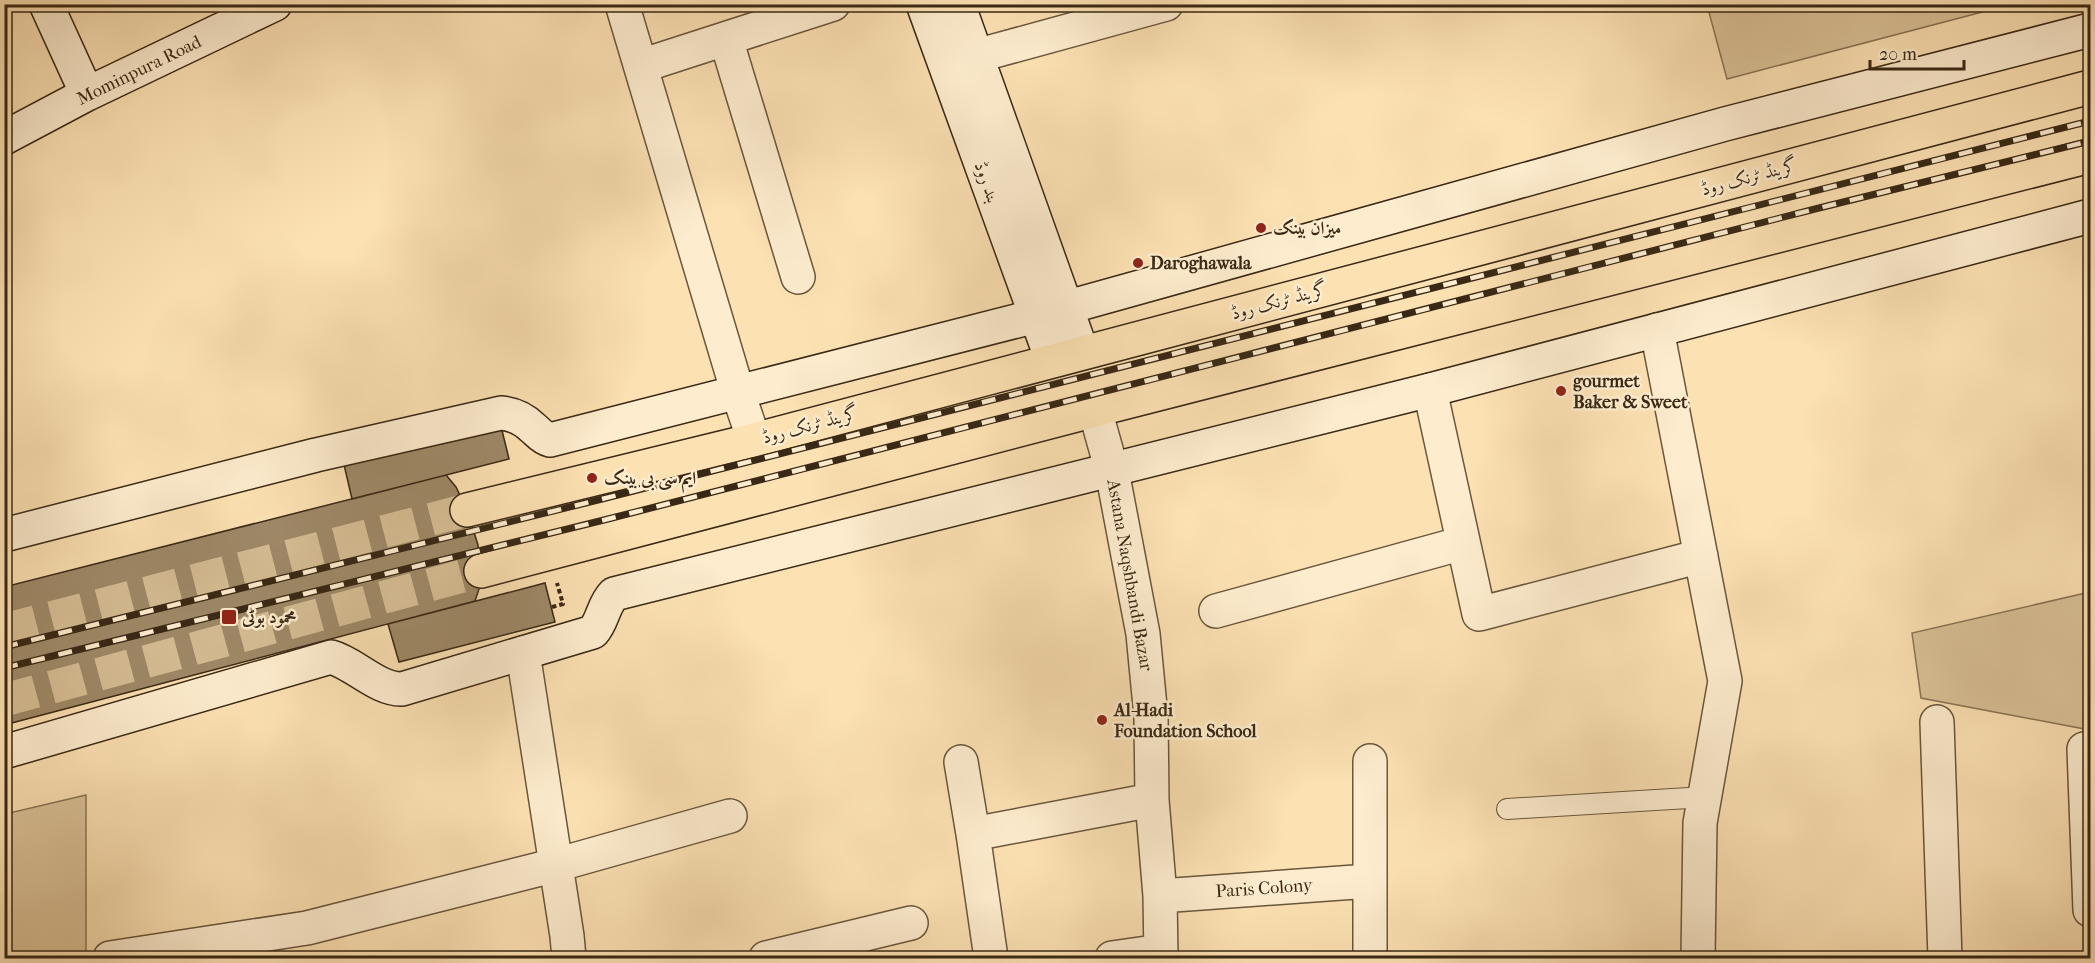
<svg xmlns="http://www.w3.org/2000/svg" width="2095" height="963" font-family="'IM FELL French Canon',Amiri,serif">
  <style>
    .green { fill: #dbc298; stroke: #8a7556; stroke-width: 1.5 }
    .building { fill: #9e8867; stroke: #392815; stroke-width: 1.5 }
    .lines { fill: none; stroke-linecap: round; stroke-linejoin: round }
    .primary-tunnel { stroke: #d5bc93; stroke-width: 33; stroke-dasharray: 33 16; stroke-linecap: butt }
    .lane-casing { stroke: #6a563c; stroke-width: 22 }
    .street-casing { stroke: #6a563c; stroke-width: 36 }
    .secondary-casing { stroke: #392815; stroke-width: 36 }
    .primary-casing { stroke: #392815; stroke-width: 36 }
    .path { stroke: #392815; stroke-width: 4; stroke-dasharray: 4.5 3; stroke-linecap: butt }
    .lane { stroke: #fdecce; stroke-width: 20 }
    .street { stroke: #fdecce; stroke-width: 33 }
    .secondary { stroke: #fdecce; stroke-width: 33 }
    .primary { stroke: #fce1b3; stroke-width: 33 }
    .rail-casing { stroke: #392815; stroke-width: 7 }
    .rail { stroke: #fdecce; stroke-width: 4.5; stroke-dasharray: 14; stroke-linecap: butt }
    .poi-dot { fill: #8f2418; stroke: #fdecce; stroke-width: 2 }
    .labels { text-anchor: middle; stroke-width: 5; stroke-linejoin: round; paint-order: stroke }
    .street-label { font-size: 18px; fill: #392815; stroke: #fdecce }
    .poi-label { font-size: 18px; font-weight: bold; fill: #392815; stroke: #fdecce; text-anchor: start }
  </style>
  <rect width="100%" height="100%" fill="#fce1b3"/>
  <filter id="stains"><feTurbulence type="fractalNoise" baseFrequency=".00333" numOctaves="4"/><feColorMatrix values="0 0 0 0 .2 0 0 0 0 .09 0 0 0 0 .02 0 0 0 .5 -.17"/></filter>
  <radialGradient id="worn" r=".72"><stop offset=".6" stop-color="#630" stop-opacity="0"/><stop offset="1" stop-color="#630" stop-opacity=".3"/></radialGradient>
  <path class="green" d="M1707 5V4L2009 5 1727 79Z
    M2090 592V730L1921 698 1912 633Z
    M86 795V958H5V814Z"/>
  <path class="building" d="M499 418 509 459 352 499 342 456Z
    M446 475 456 487 467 510 478 545 480 586 475 601 4 725V587Z
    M545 583 555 622 399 662 388 624Z"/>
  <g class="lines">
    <path class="primary-tunnel" d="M4 630 467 510
      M4 700 481 571"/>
    <defs>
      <path id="lane" d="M1507 809 1705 797"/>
      <path id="street" d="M622 4 738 393 754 440
        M726 39 798 277
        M976 56 1166 4
        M641 66 833 4
        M1657 330 1725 681 1700 823 1698 958
        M1430 390 1479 614 1701 556
        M1095 410 1112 471 1143 634 1151 717 1152 800 1160 896 1161 958
        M1216 611 1463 543
        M523 653 567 936 569 958
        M1937 722 1945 958
        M2084 749 2090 910
        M1370 761V958
        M961 762 973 834
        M1160 896 1369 881
        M110 958 307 928 556 865 730 816
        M766 958 911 923
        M991 958 973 834 1152 800
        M1112 958 1161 951"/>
      <path id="secondary" d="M46 4 87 94
        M923 4 1052 360
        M958 4 1082 352
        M4 138 87 94 275 4
        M4 535 316 455 501 413C513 414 524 419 533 428 539 433 542 438 550 440L1036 316 1725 124 2090 30
        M4 752 331 657C354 663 378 690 402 689L593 632C603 621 603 605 614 594L1430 390 2090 216"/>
      <path id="primary" d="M467 510 754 440 2090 87
        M481 571 1095 410 2090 156"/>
    </defs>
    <use href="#lane" class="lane-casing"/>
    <use href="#street" class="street-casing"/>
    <use href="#secondary" class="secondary-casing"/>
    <use href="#primary" class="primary-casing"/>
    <path class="path" d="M552 607 563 604 557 583"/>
    <use href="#lane" class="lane"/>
    <use href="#street" class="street"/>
    <use href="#secondary" class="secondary"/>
    <use href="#primary" class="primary"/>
    <defs>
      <path id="rail" d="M4 647 602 499 2090 121
        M4 668 608 519 1815 209 2090 141"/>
    </defs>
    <use href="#rail" class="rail-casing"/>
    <use href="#rail" class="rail"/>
  </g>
  <g class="poi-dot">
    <circle cx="1261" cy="228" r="6"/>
    <circle cx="1138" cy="263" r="6"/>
    <circle cx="1561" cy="391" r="6"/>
    <circle cx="592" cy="478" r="6"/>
    <rect x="221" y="609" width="16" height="16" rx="3"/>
    <circle cx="1102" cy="720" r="6"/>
  </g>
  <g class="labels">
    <g class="street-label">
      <text transform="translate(139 70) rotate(-26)" y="6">Mominpura Road</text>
      <text transform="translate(1749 177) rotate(-15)" y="6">گرینڈ ٹرنک روڈ</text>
      <text transform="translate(987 182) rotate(70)" y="6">بند روڈ</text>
      <text transform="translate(1279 301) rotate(-15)" y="6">گرینڈ ٹرنک روڈ</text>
      <text transform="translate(810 425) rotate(-15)" y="6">گرینڈ ٹرنک روڈ</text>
      <text transform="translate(1130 575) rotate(80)" y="6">Astana Naqshbandi Bazar</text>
      <text transform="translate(1264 888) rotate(-4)" y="6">Paris Colony</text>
    </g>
    <g class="poi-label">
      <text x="1273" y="234">میزان بینک</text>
      <text x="1150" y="269">Daroghawala</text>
      <text x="1573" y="387">gourmet<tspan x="1573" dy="21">Baker &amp; Sweet</tspan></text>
      <text x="604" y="484">ایم سی بی بینک</text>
      <text x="242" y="623">محمود بوٹی</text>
      <text x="1114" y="716">Al-Hadi<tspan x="1114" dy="21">Foundation School</tspan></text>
    </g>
  </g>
  <rect width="2095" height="963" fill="none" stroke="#fce1b3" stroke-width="24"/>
  <rect x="6" y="6" width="2083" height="951" fill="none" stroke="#392815" stroke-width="3"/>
  <rect x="12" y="12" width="2071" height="939" fill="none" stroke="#392815" stroke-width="1.5"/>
  <path d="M1870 60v9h94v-9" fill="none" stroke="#392815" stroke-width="3"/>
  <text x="1879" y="60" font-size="18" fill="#392815" stroke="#fdecce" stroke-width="4.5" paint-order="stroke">20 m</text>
  <rect width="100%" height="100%" filter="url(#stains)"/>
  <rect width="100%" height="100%" fill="url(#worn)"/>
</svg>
